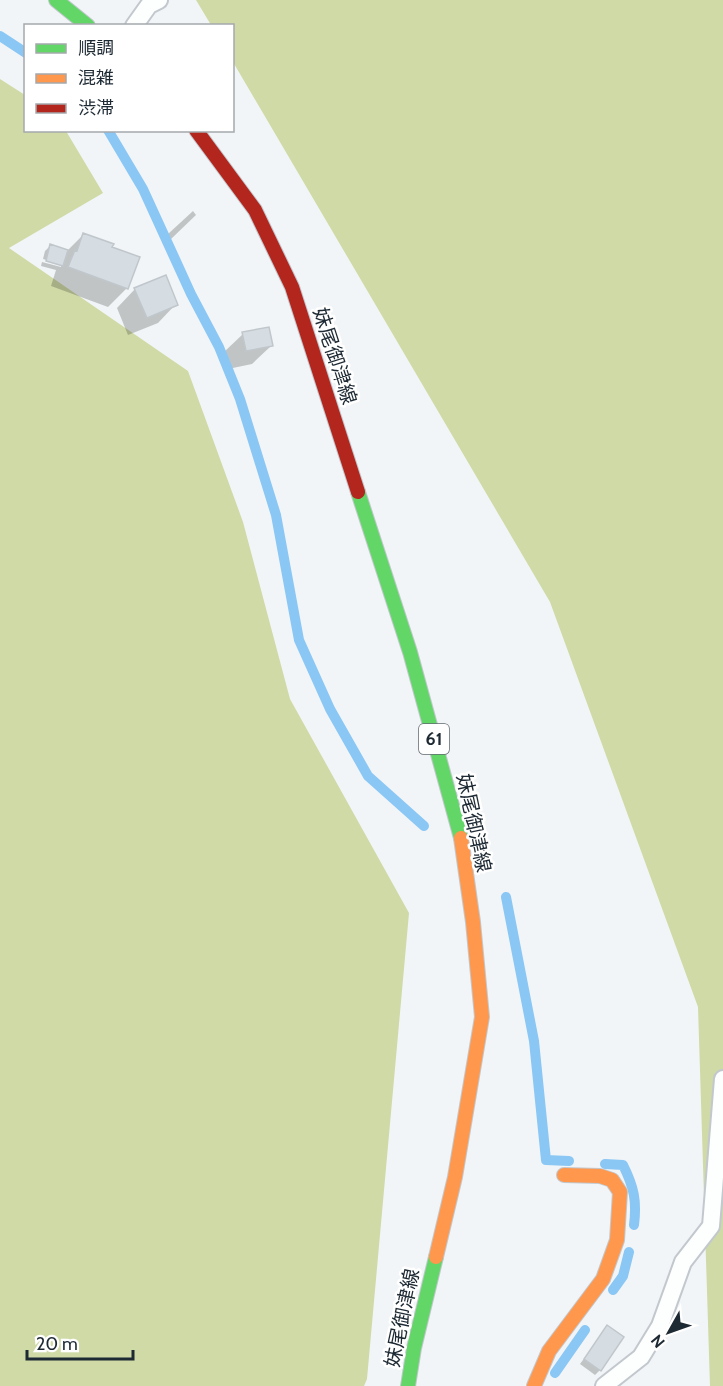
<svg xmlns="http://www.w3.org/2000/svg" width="723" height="1386" font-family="Cabin,'Noto Sans JP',sans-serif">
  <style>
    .forest { fill: #cfdaa6 }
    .shadow { fill: #0003 }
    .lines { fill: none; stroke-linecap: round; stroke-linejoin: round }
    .stream { stroke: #8bc7f4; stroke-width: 10 }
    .building { fill: #d5dde3; stroke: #c0c7cc; stroke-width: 1.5 }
    .lane-casing { stroke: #c2c8ce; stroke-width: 20 }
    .fast-casing { stroke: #c2c8ce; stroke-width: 16 }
    .slow-casing { stroke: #c2c8ce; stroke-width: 16 }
    .jam-casing { stroke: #c2c8ce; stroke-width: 16 }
    .lane { stroke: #fdfefe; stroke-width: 16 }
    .fast { stroke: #63d668; stroke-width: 14 }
    .slow { stroke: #ff974d; stroke-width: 14 }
    .jam { stroke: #b3261e; stroke-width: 14 }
    .labels { text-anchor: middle; stroke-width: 5; stroke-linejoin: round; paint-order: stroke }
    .shield { fill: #fff; stroke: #616970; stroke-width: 1.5 }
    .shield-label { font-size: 18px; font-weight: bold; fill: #1d2933 }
    .street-label { font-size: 20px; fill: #1d2933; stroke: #fff }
  </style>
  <rect width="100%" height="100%" fill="#f2f5f7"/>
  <path class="forest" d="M196 0H723V1386H710L698 1007 550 602 233 62 232 26 211 25Z
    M0 79 25 95 26 130 66 131 103 193 9 248 188 371 243 522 290 699 409 913 367 1379 364 1386H0Z"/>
  <path class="shadow" d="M193 211 196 215 171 239 168 234Z
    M83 235 110 248 127 288 108 307 51 286 56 270 41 266 42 262 61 267V264L43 259 45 251 50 246 67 251Z
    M135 289 176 304 158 323 128 335 117 308Z
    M243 334 271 346 252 364 228 369 224 352Z
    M607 1327 600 1370 595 1375 580 1364Z"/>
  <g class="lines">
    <path class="stream" d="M0 36 26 53
      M108 130 143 189 191 294 219 347 240 399 276 515 299 640 330 709 368 776 424 826
      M506 897 534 1041 546 1160 569 1161
      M605 1164 623 1165C634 1187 637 1201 634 1225
      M613 1290 623 1276 629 1252
      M555 1373 585 1330"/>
  </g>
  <path class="building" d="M83 233 114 244 112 247 140 257 128 289 68 267 75 250 77 251Z
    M50 244 68 250 63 266 46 261Z
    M166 275 178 305 147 318 134 288Z
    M269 327 273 346 246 351 242 332Z
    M607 1325 624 1337 601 1371 584 1359Z"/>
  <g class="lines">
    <defs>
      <path id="lane" d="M134 26 149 5 159 0
        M604 1386 641 1357 660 1326 683 1262 711 1226 723 1079"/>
      <path id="fast" d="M56 0 88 26
        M358 492 410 652 461 838
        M408 1386 414 1348 436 1257"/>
      <path id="slow" d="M436 1257 455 1177 482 1017 473 922 461 838
        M534 1386 549 1351 603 1279 617 1240 620 1192 612 1180 600 1176 564 1175"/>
      <path id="jam" d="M196 130 255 210 292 287 358 492"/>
    </defs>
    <use href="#lane" class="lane-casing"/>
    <use href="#fast" class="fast-casing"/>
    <use href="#slow" class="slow-casing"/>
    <use href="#jam" class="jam-casing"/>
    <use href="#lane" class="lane"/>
    <use href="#fast" class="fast"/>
    <use href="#slow" class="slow"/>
    <use href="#jam" class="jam"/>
  </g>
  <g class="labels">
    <rect class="shield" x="419" y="724" width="30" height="30" rx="4.5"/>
    <g class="shield-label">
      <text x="434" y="745">61</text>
    </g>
    <g class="street-label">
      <text transform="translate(335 356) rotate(72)" y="7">妹尾御津線</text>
      <text transform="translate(474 823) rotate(78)" y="7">妹尾御津線</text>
      <text transform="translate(402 1318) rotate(-78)" y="7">妹尾御津線</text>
    </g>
  </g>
  <rect x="24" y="24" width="210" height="108" fill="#ffffff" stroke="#a5a9ad" stroke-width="1.5"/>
  <rect x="36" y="44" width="30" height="9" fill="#63d668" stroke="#a5a9ad" stroke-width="1.5"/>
  <text x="78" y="54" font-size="18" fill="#1d2933">順調</text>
  <rect x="36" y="74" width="30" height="9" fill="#ff974d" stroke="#a5a9ad" stroke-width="1.5"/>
  <text x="78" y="84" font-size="18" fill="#1d2933">混雑</text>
  <rect x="36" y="104" width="30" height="9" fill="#b3261e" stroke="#a5a9ad" stroke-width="1.5"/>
  <text x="78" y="114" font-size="18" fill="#1d2933">渋滞</text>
  <g transform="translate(669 1332) rotate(230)" stroke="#ffffff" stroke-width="4.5" paint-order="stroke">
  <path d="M0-4.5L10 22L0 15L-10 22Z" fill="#1d2933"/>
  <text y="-9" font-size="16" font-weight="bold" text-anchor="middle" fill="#1d2933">N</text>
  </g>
  <path d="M27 1350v9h106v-9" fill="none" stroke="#1d2933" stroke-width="3"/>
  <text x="36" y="1350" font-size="18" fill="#1d2933" stroke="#ffffff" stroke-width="4.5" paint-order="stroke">20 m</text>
</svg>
